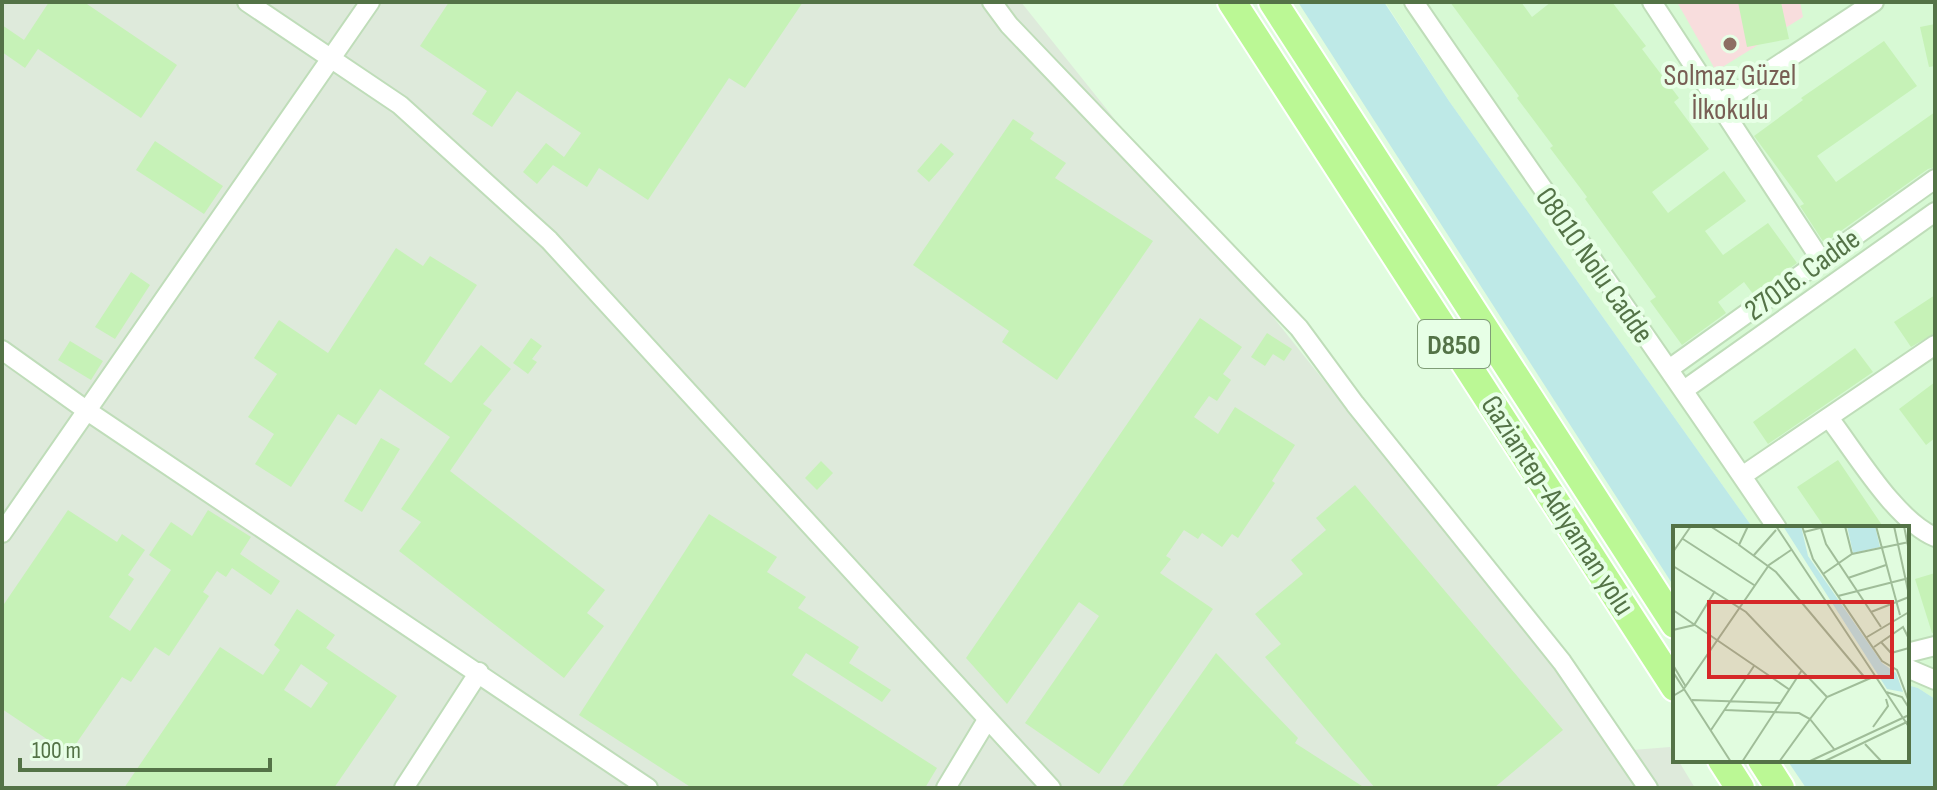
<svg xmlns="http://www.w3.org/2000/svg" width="1937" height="790" font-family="'Sofia Sans Condensed',sans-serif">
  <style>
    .residential { fill: #d7f9d4 }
    .industrial { fill: #deeadb }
    .education { fill: #f8dddd }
    .green { fill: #bee9e7 }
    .building { fill: #c6f2b7; fill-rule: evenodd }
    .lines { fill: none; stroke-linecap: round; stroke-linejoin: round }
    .minor-casing { stroke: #bfddb9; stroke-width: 22 }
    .highway-casing { stroke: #fff; stroke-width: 32 }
    .minor { stroke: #fff; stroke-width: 18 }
    .highway { stroke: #bbf895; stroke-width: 28 }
    .education-dot { fill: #8d6e63; stroke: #e7ffe6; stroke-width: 3 }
    .labels { text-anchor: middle; stroke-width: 8; stroke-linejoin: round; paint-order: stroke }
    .shield { fill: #e7ffe6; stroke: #809d77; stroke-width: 2 }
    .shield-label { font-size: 28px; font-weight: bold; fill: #547347 }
    .education-label { font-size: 30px; fill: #785e54; stroke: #e7ffe6 }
    .street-label { font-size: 30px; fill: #547347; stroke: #e7ffe6 }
    .inset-road { fill: none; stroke: #a0bd99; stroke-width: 2 }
    .view { fill: #d62828; fill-opacity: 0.15; stroke: #d62828; stroke-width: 4 }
    .inset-edge { fill: none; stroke: #547347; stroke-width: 4 }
  </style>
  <rect width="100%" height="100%" fill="#e1fcdf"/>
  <path class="residential" d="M1385 2H1935V699L1918 688 1907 685V528H1753L1449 101Z"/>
  <path class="industrial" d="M2 2H1021L1620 751 1670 747 1675 760H1678L1695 788H2Z"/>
  <path class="education" d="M1677 2H1800L1803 17 1716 71Z"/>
  <path class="green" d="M1298 2H1384L1449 101 1753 528H1675V588Z
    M1907 685 1918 688 1935 699V788H1806L1787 760H1907Z"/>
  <path class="building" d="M49 2H84L177 65 141 118 38 49 25 68 2 52V25L24 40Z
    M449 2H803L745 88 729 78 648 200 599 168 587 187 553 165 537 184 523 172 546 143 564 157 581 133 517 91 492 127 472 114 487 91 420 46Z
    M1450 2H1521L1532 17 1551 2H1612L1646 46 1642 49 1679 98 1674 102 1709 149 1652 192 1668 213 1724 171 1746 201 1705 231 1723 255 1768 223 1797 263 1753 294 1744 282 1718 302 1726 313 1682 345 1650 301 1656 297 1585 199 1587 197 1550 148 1553 146 1517 98 1519 96Z
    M1738 2H1781L1789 39 1747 47Z
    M1935 24V66L1929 67 1920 27Z
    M1884 41 1917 86 1817 156 1836 182 1935 112V167L1928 169 1824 243 1800 206 1804 204 1754 136 1803 100 1801 98Z
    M1013 119 1034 133 1030 139 1066 163 1055 178 1153 241 1057 380 1002 342 1009 331 913 265Z
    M155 141 223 186 204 214 136 170Z
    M941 143 954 154 929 182 917 171Z
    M396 248 423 266 430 256 477 285 424 364 451 383 481 345 511 369 483 404 492 410 450 471 605 590 587 613 604 626 564 678 399 551 421 522 401 509 450 437 380 389 356 425 338 414 291 487 255 464 274 434 248 417 277 374 254 358 279 320 328 353Z
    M131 272 150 285 115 339 95 327Z
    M1935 295V333L1911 347 1894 322Z
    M1200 318 1242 347 1223 374 1231 380 1217 401 1209 396 1194 417 1218 434 1235 407 1295 445 1272 481 1275 483 1238 538 1232 534 1222 547 1202 533 1198 539 1184 530 1166 556 1171 559 1160 573 1213 609 1099 774 1025 723 1099 616 1079 602 1007 704 966 658Z
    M1267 333 1292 349 1284 361 1273 354 1265 366 1251 357Z
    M531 338 542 346 532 359 537 362 528 374 513 363Z
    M70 341 103 361 91 380 58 360Z
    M1855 348 1873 372 1768 444 1753 422Z
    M1935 382V438L1926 445 1899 409Z
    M381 438 400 449 362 512 344 501Z
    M1838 460 1884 528H1825L1797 487Z
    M821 461 833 473 817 490 805 478Z
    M1355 485 1563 730 1494 788H1375L1265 657 1281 644 1255 614 1303 574 1291 560 1326 530 1316 518Z
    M68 510 117 542 122 534 145 550 128 575 134 579 109 617 130 631 171 570 149 555 171 522 192 536 208 510 251 537 240 554 280 581 271 595 232 568 226 577 217 571 203 592 209 596 169 656 155 647 131 682 122 677 69 754 2 709V607Z
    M709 514 777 557 767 572 806 597 798 608 859 647 849 663 891 690 882 702 806 653 792 675 937 768 925 788H692L579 715Z
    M1935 573V632L1932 633 1915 579Z
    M297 609 335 635 326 648 397 696 334 788H124L220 647 263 675 280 650 274 645ZM301 664 328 683 311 708 284 690Z
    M1216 653 1298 738 1295 743 1365 788H1121Z"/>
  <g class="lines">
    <defs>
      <path id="minor" d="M247 2 400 105 549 240 1051 788
        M992 2 1009 25 1299 328 1355 404 1562 662 1648 788
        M1414 2C1534 178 1658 351 1777 528
        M1652 2 1821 260
        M1719 104 1874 2
        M2 350 86 410 648 788
        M1669 369 1935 179
        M1684 390 1935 212
        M1829 418C1856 453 1895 520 1935 537
        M1742 476 1935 345
        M2 533 370 2
        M1907 653 1935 646
        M1907 668 1935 680
        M404 788 479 672
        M946 788 987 720"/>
      <path id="highway" d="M1232 2 1675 687
        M1273 2 1675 624
        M1722 760 1740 788
        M1762 760 1780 788"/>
    </defs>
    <use href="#minor" class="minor-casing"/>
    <use href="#highway" class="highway-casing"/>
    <use href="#minor" class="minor"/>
    <use href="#highway" class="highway"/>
  </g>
  <circle class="education-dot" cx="1730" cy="44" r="8"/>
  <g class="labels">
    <rect class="shield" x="1418" y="320" width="72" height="48" rx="6"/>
    <g class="shield-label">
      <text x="1454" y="354">D850</text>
    </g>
    <g class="education-label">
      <text x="1730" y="85">Solmaz Güzel<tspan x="1730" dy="34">İlkokulu</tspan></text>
    </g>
    <g class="street-label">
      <text transform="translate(1595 265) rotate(55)" y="10">08010 Nolu Cadde</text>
      <text transform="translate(1802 274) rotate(-36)" y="10">27016. Cadde</text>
      <text transform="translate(1558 505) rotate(57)" y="10">Gaziantep-Adıyaman yolu</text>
    </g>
  </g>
  <g transform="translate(1673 526)">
    <rect width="236" height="236" fill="#e1fcdf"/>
    <path d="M110 0H128L135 30 209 137 223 147 230 166 214 163ZM174 0H202L207 21 180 27Z" fill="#bee9e7"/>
    <path class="inset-road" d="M37 0 65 18M75 0 66 19 103 46 193 153M103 0 236 201M129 0 140 33 209 135 224 144 236 176M172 0 179 28M203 0 227 89M221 0 236 69M231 0 236 25M148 2 153 18 208 101M131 6 155 0M10 13 81 59M0 26 18 0M81 29 103 4M0 40 73 86 154 171M150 48 179 28 236 16M175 52 213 39M165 70 236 52M0 84 117 164M198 86 236 71M0 104 21 99 42 65M194 111 236 86M208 116 218 127 236 122M201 121 230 101 236 113M0 139 13 161M0 146 58 236M213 166 229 171 236 182M0 170 10 164 96 39 118 24M19 174 108 177M52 184 126 187 137 193 106 236M200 201 215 180 213 173M38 204 81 140M192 218 209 236M161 223 137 193 154 171 200 151M69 236 129 144M135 236 236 189M150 236 236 195"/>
    <path class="view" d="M36 76H219V151H36Z"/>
    <rect width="236" height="236" class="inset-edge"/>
  </g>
  <rect width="1937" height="790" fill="none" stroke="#547347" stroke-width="8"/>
  <path d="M20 758v12h250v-12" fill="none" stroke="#547347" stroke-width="4"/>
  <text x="32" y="758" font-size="24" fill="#547347" stroke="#e7ffe6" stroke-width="6" paint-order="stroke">100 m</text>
</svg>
